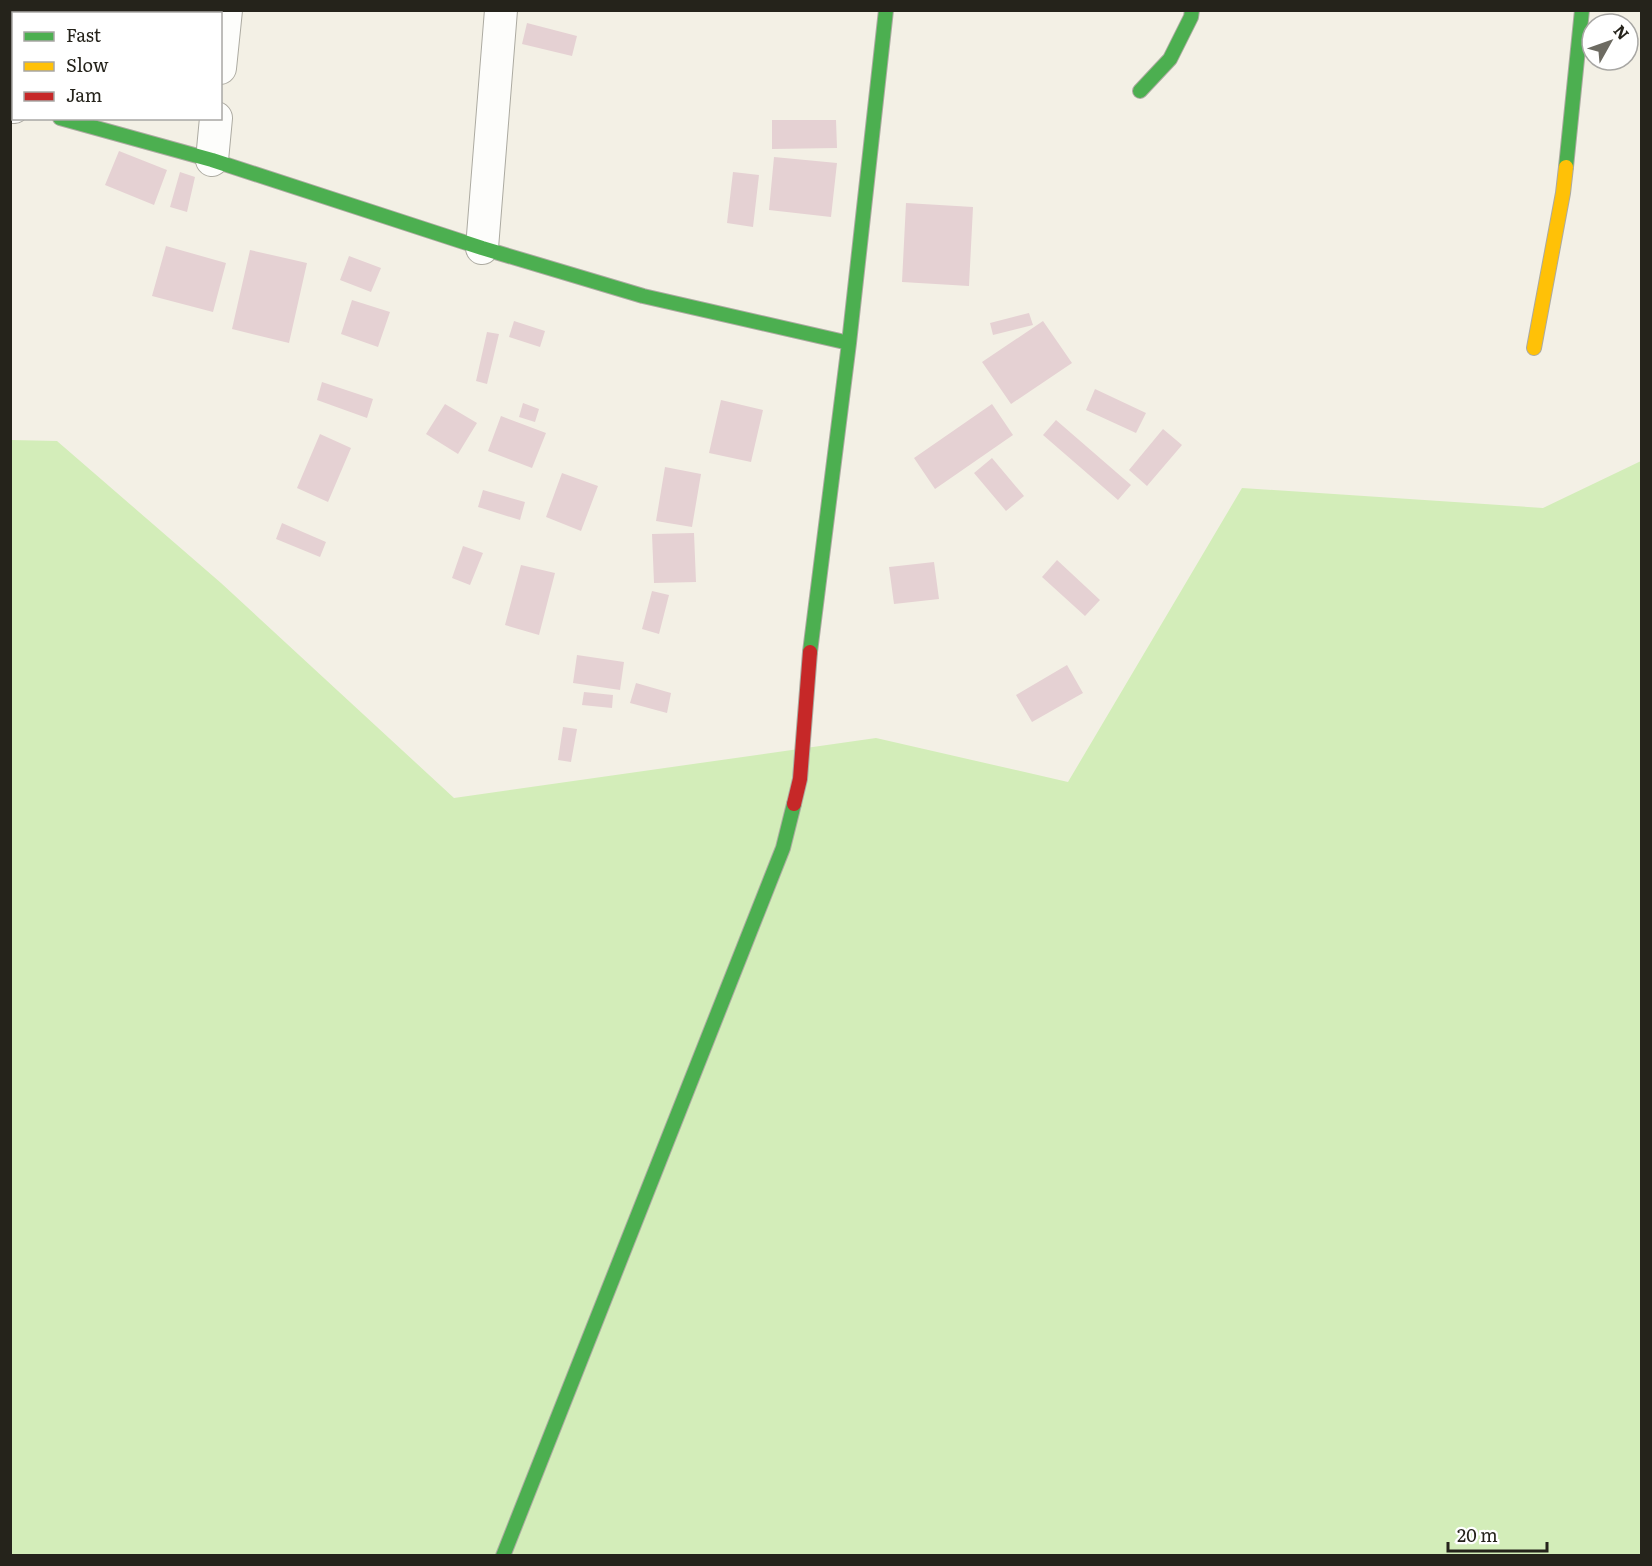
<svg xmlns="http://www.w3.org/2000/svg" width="1652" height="1566" font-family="Literata,serif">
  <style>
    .green { fill: #d3edb9 }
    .building { fill: #e5d1d3 }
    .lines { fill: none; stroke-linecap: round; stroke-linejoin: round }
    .street-casing { stroke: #acaaa1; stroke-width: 34 }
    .fast-casing { stroke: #acaaa1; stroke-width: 16 }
    .slow-casing { stroke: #acaaa1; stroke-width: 16 }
    .jam-casing { stroke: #acaaa1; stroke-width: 16 }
    .street { stroke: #fdfdfb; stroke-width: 32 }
    .fast { stroke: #4caf50; stroke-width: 14 }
    .slow { stroke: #ffc107; stroke-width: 14 }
    .jam { stroke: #c62828; stroke-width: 14 }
  </style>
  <rect width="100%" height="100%" fill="#f3f0e5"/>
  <path class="green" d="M11 440 57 441 221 583 454 798 876 738 1068 782 1242 488 1543 508 1641 461V1555L11 1556Z"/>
  <path class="building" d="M527 23 577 36 572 56 522 44Z
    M772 120H836L837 148 772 149Z
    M119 151 167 170 154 205 105 185Z
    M774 157 837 163 831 217 769 210Z
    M180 172 195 177 187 212 170 207Z
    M733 172 759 175 753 227 727 223Z
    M906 203 973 207 969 286 902 282Z
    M166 246 226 263 213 312 152 296Z
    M250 250 307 263 289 343 232 329Z
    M349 256 381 268 371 292 340 280Z
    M352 300 390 312 378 347 341 334Z
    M1029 313 1033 325 993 335 990 323Z
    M514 321 545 331 540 347 509 337Z
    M1043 321 1072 363 1011 404 982 362Z
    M487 332 499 334 487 384 476 381Z
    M322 382 373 399 367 418 317 400Z
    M1095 389 1146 413 1136 433 1086 410Z
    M721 400 763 410 751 462 709 453Z
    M523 403 539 409 535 422 519 417Z
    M445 404 477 423 458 454 426 434Z
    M992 404 1013 435 935 489 914 458Z
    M501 416 546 433 532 468 488 451Z
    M1056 420 1131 485 1118 500 1043 435Z
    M1163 429 1182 445 1147 486 1129 470Z
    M320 434 351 448 328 502 297 488Z
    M992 458 1024 496 1006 511 974 473Z
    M665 467 701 474 692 527 656 521Z
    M562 473 598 486 581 531 546 517Z
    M483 490 525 502 520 520 478 507Z
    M282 523 326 542 320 557 276 539Z
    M694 533 696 582 654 583 652 534Z
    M463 546 483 553 470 585 452 578Z
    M1057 560 1100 600 1085 616 1042 577Z
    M934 562 939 599 894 604 889 567Z
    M521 565 555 573 539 635 505 625Z
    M652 591 669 595 659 634 642 629Z
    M577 655 624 662 620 690 573 683Z
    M1067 665 1083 693 1032 722 1016 695Z
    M636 683 671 693 667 713 630 703Z
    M584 692 613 695 612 708 582 705Z
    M563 727 577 729 571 762 558 760Z"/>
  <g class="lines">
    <defs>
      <path id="street" d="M220 68 226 10
        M10 106 14 107
        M212 160 216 118
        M482 248 501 10"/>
      <path id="fast" d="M1140 91 1170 59 1191 17 1192 10
        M60 118 212 160 482 248 643 296 849 343
        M1566 167 1582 10
        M810 652 849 343 886 10
        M503 1556 783 848 794 804"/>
      <path id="slow" d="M1534 348 1563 193 1566 167"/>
      <path id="jam" d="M794 804 800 779 810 652"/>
    </defs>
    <use href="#street" class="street-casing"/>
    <use href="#fast" class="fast-casing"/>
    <use href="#slow" class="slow-casing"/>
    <use href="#jam" class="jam-casing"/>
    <use href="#street" class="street"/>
    <use href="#fast" class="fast"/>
    <use href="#slow" class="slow"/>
    <use href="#jam" class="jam"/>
  </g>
  <rect width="1652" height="1566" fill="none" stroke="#25231b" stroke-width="24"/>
  <rect x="12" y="12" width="210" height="108" fill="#ffffff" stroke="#a8a7a4" stroke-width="1.5"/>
  <rect x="24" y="32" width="30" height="9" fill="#4caf50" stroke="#a8a7a4" stroke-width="1.5"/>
  <text x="66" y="42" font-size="18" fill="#25231b">Fast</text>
  <rect x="24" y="62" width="30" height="9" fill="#ffc107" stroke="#a8a7a4" stroke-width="1.5"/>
  <text x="66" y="72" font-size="18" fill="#25231b">Slow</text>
  <rect x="24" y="92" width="30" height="9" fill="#c62828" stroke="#a8a7a4" stroke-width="1.5"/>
  <text x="66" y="102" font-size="18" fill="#25231b">Jam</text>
  <g transform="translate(1610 42) rotate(50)"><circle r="28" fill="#ffffff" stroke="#a8a7a4" stroke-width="1.5"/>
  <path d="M0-4.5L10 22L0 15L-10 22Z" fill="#6d6b62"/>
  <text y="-9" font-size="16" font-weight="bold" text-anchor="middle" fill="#25231b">N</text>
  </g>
  <path d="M1448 1542v9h99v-9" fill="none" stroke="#25231b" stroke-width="3"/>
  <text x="1457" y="1542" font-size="18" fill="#25231b" stroke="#ffffff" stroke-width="4.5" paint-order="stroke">20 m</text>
</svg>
